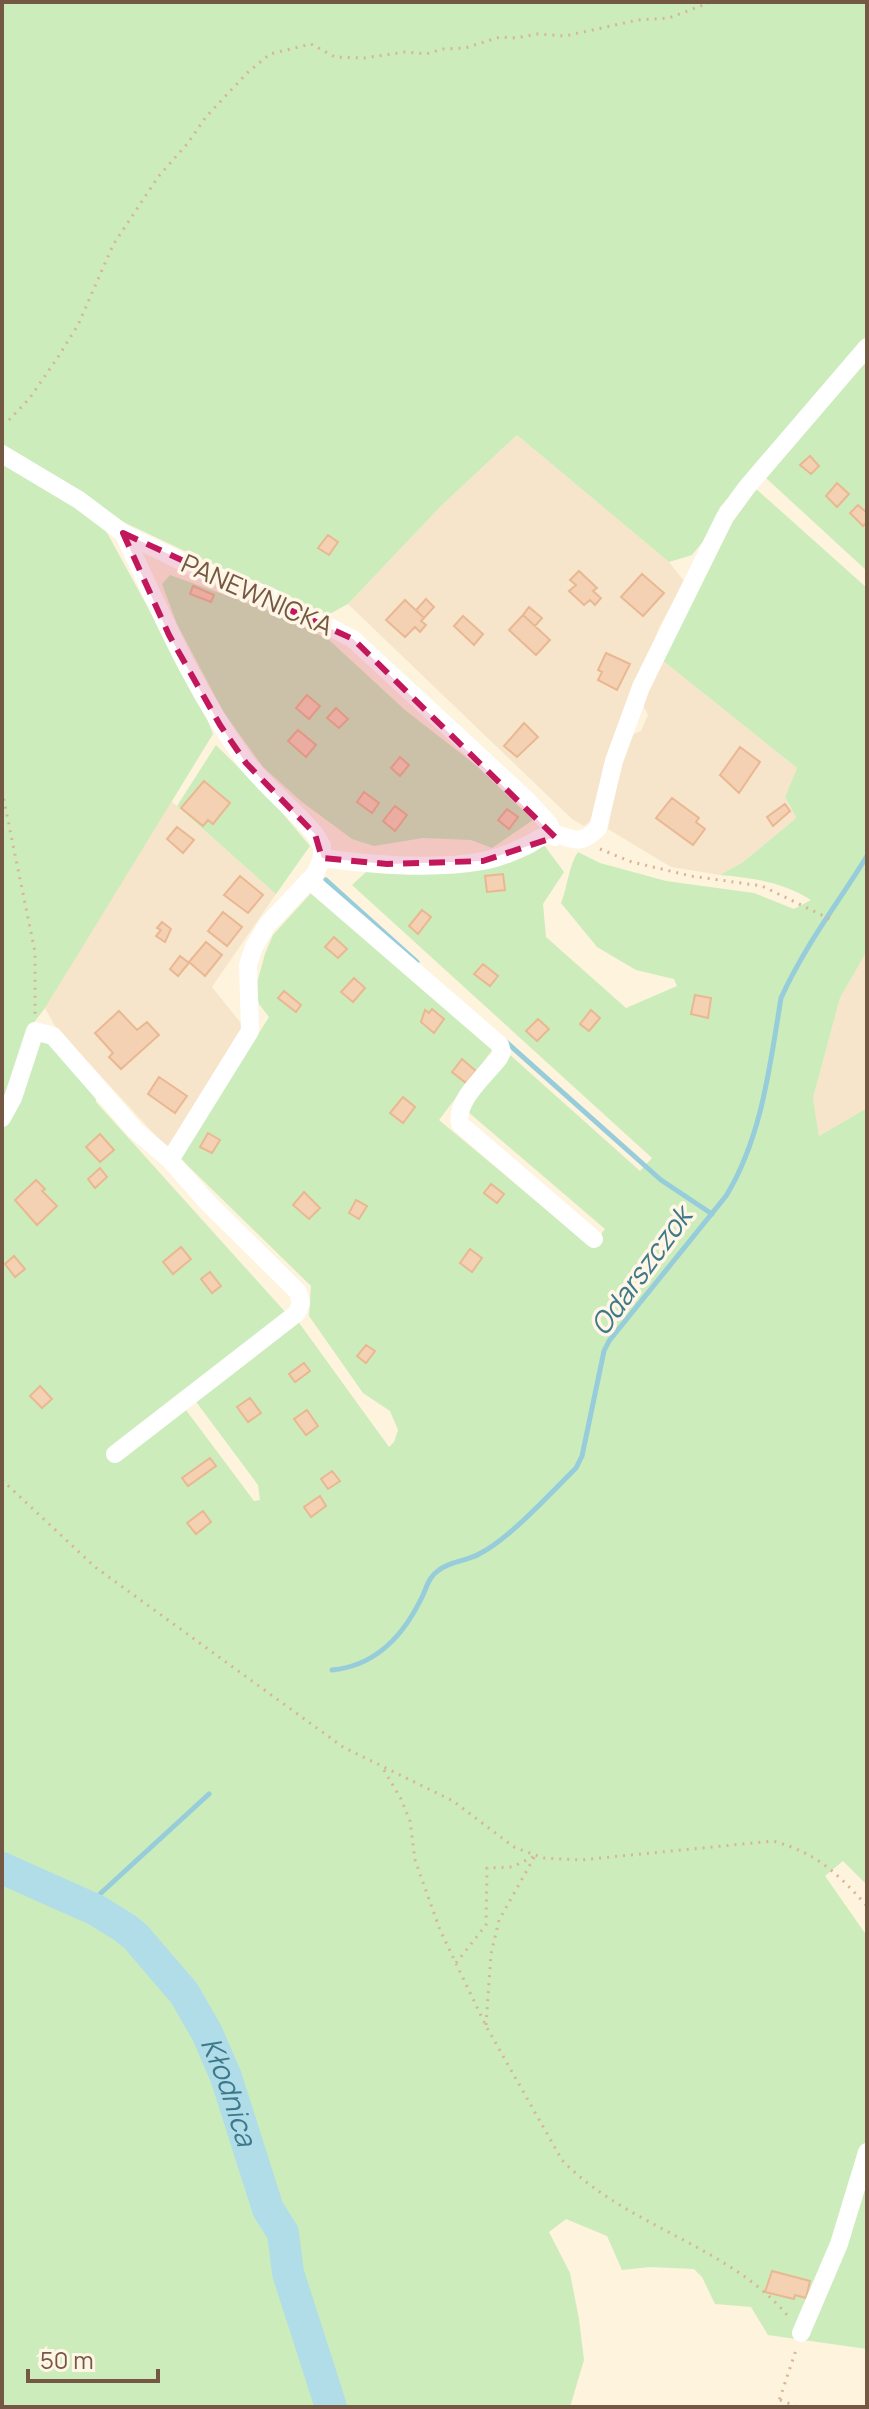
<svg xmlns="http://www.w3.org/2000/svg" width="869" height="2409" font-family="Manrope,sans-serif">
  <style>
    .residential { fill: #f6e5cb }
    .green { fill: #ccecbc }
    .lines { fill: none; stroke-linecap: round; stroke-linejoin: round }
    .stream { stroke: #97ccda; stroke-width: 5 }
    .river { stroke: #b1dde8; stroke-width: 32 }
    .building { fill: #f5d1b3; stroke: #e9b892; stroke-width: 2 }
    .path { stroke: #d9b497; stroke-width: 3; stroke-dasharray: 2 6; stroke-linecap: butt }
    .minor { stroke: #fff; stroke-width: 18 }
    .marked { fill: #c2185b; fill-opacity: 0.2; stroke: #c2185b; stroke-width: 6; stroke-dasharray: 16 10; stroke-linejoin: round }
    .labels { text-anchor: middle; stroke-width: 7; stroke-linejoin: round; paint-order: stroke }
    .street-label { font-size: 26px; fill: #755844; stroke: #fff6e5 }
    .water-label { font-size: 28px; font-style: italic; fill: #3d798b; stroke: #fff6e5 }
  </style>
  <rect width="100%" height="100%" fill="#fef3dd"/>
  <path class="residential" d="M517 435 669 562 684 581 660 626 627 705 595 812 589 822 584 826 572 819 348 604 442 505Z
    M662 660 797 768 785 797 796 817 794 820 743 862 720 875 671 867 608 829 619 763 629 736 641 731 648 715 643 705Z
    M170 800 276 894 212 987 244 1027 168 1149 55 1026 45 1008Z
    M867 951V1108L819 1136 813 1098 840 998Z"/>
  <path class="green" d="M2 2H867V337L807 412 720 507 709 534 692 555 669 562 517 435 442 505 348 604 324 617 115 518 106 531 203 708 213 734 45 1008 29 1029 2 1102Z
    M867 360V571L766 478Z
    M754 487 867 588V951L840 998 813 1098 819 1136 867 1108V1885L843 1861 825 1876 867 1936V2349L768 2335 751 2307 715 2304 702 2277 694 2269 650 2267 622 2270 607 2236 566 2219 549 2232 570 2273 579 2319 584 2360 570 2407H2V1129L16 1102 39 1042 45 1040 95 1092 96 1102 287 1314 183 1406 254 1501 260 1500 258 1485 194 1399 297 1320 389 1447 394 1442 398 1430 390 1411 363 1393 309 1316 311 1286 180 1158 269 1017 259 1004 255 990 265 954 273 935 313 891 493 1049 439 1120 591 1247 605 1229 467 1111 509 1054 640 1171 652 1158 352 885 366 872 416 869 544 845 564 872 543 904 546 937 626 1008 677 986 674 979 636 970 597 947 561 903C568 886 568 867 578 852L600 863 666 881 754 893 794 909 811 900C783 882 753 878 720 875L743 862 794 820 796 817 785 797 797 768 662 660 723 534Z
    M170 575 280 615 329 640 405 710 477 766 533 820 492 848 471 840 423 838 374 846 352 839 302 802 263 767 224 713 177 624 162 584Z
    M216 745 273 802 310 846 276 894 177 806Z"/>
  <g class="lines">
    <path class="stream" d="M326 880 417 962
      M505 1041 661 1180 712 1214
      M332 1670C374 1666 402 1637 420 1601 427 1589 427 1578 439 1570 450 1561 467 1561 479 1554 508 1540 552 1492 576 1468L582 1456 604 1351 609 1341 726 1196C762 1137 770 1065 781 998 804 947 838 903 867 856
      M90 1908 101 1893 209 1794"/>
    <path class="river" id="s1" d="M2 1868 96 1910 125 1928 136 1937 184 1993 207 2033 226 2077 268 2209 283 2233 288 2273 331 2407"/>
  </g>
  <path class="building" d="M810 456 819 466 811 474 800 465Z
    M837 483 849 494 837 507 826 496Z
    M858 505 867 513V522L863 526 850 513Z
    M328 535 338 542 329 555 318 548Z
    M579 571 597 588 593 591 601 598 595 605 590 600 584 605 569 591 576 585 570 580Z
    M642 574 664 593 643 616 621 597Z
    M193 586 214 595 211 602 190 594Z
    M426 599 434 607 424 618 416 610Z
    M405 600 424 618 421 621 426 625 420 632 415 627 405 637 386 620Z
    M529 607 542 618 535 626 523 615Z
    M523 615 550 640 536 655 509 630Z
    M463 616 483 634 474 645 454 626Z
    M606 653 630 664 617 690 598 680 602 672 598 670Z
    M307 695 320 706 309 719 296 708Z
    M336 708 348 719 339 728 327 718Z
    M524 723 538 737 517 757 504 746Z
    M298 730 316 745 306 757 288 741Z
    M740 747 760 762 739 793 720 775Z
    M400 757 409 765 400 776 391 768Z
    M204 781 230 803 213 824 208 820 203 826 181 808Z
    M364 792 379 803 372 813 357 802Z
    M672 798 699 818 696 822 705 829 693 845 656 818Z
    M785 804 790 811 773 826 767 817Z
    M395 806 407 815 395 831 383 821Z
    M507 809 518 817 509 829 498 820Z
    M177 827 194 840 183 853 167 839Z
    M503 874 505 890 487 892 485 876Z
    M240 876 263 895 248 913 224 895Z
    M422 910 431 917 418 934 409 926Z
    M223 912 242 927 227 946 208 931Z
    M162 922 171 929 165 942 156 936 161 930 157 928Z
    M334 937 347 949 338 958 325 947Z
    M206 942 222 955 205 976 189 962Z
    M180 956 189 963 178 976 170 969Z
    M483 964 498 976 490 986 474 974Z
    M354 978 365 988 353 1002 341 992Z
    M284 991 301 1005 296 1012 278 998Z
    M695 995 711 998 708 1018 691 1014Z
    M432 1009 444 1019 434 1033 421 1022 425 1010 429 1013Z
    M591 1010 600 1018 589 1031 580 1024Z
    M119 1011 137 1030 147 1022 159 1035 121 1069 109 1057 113 1053 95 1033Z
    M538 1019 549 1029 537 1041 526 1031Z
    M462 1059 476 1071 466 1083 452 1072Z
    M159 1077 187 1096 175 1113 148 1094Z
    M403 1097 415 1107 403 1123 390 1113Z
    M208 1133 220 1140 212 1153 200 1147Z
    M100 1134 114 1150 100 1162 86 1147Z
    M100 1168 107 1177 95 1188 88 1179Z
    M36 1180 45 1189 42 1191 57 1206 37 1225 15 1200Z
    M491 1184 504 1194 497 1203 484 1193Z
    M304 1192 320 1208 309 1219 293 1205Z
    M356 1200 367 1206 359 1219 349 1213Z
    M181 1247 191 1259 173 1274 163 1262Z
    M470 1249 482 1258 472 1272 460 1263Z
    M14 1256 25 1269 15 1277 5 1264Z
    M210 1272 221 1286 212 1293 201 1279Z
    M366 1345 375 1351 366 1363 357 1356Z
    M304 1363 310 1371 295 1382 289 1374Z
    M40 1386 52 1399 42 1408 30 1396Z
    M250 1398 261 1413 248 1422 237 1407Z
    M307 1410 318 1426 306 1435 294 1419Z
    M210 1458 216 1466 188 1486 182 1478Z
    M332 1471 340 1481 328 1489 321 1479Z
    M320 1496 326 1506 311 1517 304 1507Z
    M203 1511 211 1522 196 1534 187 1523Z
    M772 2271 810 2281 806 2298 795 2295 794 2299 765 2292Z"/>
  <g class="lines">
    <path class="path" d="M2 424 8 421 29 399 58 357 78 325 113 245 158 177 188 143 205 118 247 73 270 54 311 44 335 57 364 58 405 52 426 54 443 49 465 48 500 37 515 38 538 34 565 36 638 20 669 18 711 2
      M2 791 35 952V1015
      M600 849 632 862 691 876 762 886 830 919
      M2 1480 95 1567 343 1747 453 1801 514 1847 543 1858 580 1860 773 1841C817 1853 837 1873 867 1906
      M384 1770 401 1799 410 1821 415 1860 440 1930 486 2026 562 2160C626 2227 727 2244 788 2316
      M456 1963 486 1925 487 1868 512 1867 535 1856
      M486 2025 491 1954 499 1920 535 1856
      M780 2400 798 2407
      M777 2407 796 2350"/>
    <path class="minor" d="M2 454 79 500 123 533 195 568 269 596 353 639 527 800 549 824 555 837
      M322 858C373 865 432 870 483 861 500 858 515 851 530 844 535 841 542 836 547 835 570 831 574 852 598 828L614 761 641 687 725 517 747 487 867 347
      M309 880 500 1045 502 1052 499 1058C485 1076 455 1100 460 1124L594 1239
      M2 1118 13 1098 35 1031 53 1036 135 1130 170 1160 250 1031 248 965 254 947 267 925 315 874 322 858V846L315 834C293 808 264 786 244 759 193 689 160 610 123 533
      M115 1454 297 1313 301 1303 298 1292 208 1203 170 1160
      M801 2333 839 2244 867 2152"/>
  </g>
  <path class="marked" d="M123 533 353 639 555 837 483 861 387 864 322 858 315 834 246 763 220 725 169 635Z"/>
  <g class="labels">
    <g class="street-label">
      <text transform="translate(257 595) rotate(24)" y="9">PANEWNICKA</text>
    </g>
    <g class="water-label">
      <text transform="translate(641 1271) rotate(-54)" y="10">Odarszczok</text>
      <text dy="10" stroke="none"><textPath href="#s1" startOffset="334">Kłodnica</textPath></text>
    </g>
  </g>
  <rect width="869" height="2409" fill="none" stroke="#755844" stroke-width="8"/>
  <path d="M28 2369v12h130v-12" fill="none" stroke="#755844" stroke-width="4"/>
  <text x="40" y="2369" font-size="24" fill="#755844" stroke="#fff6e5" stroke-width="6" paint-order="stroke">50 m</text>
</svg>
